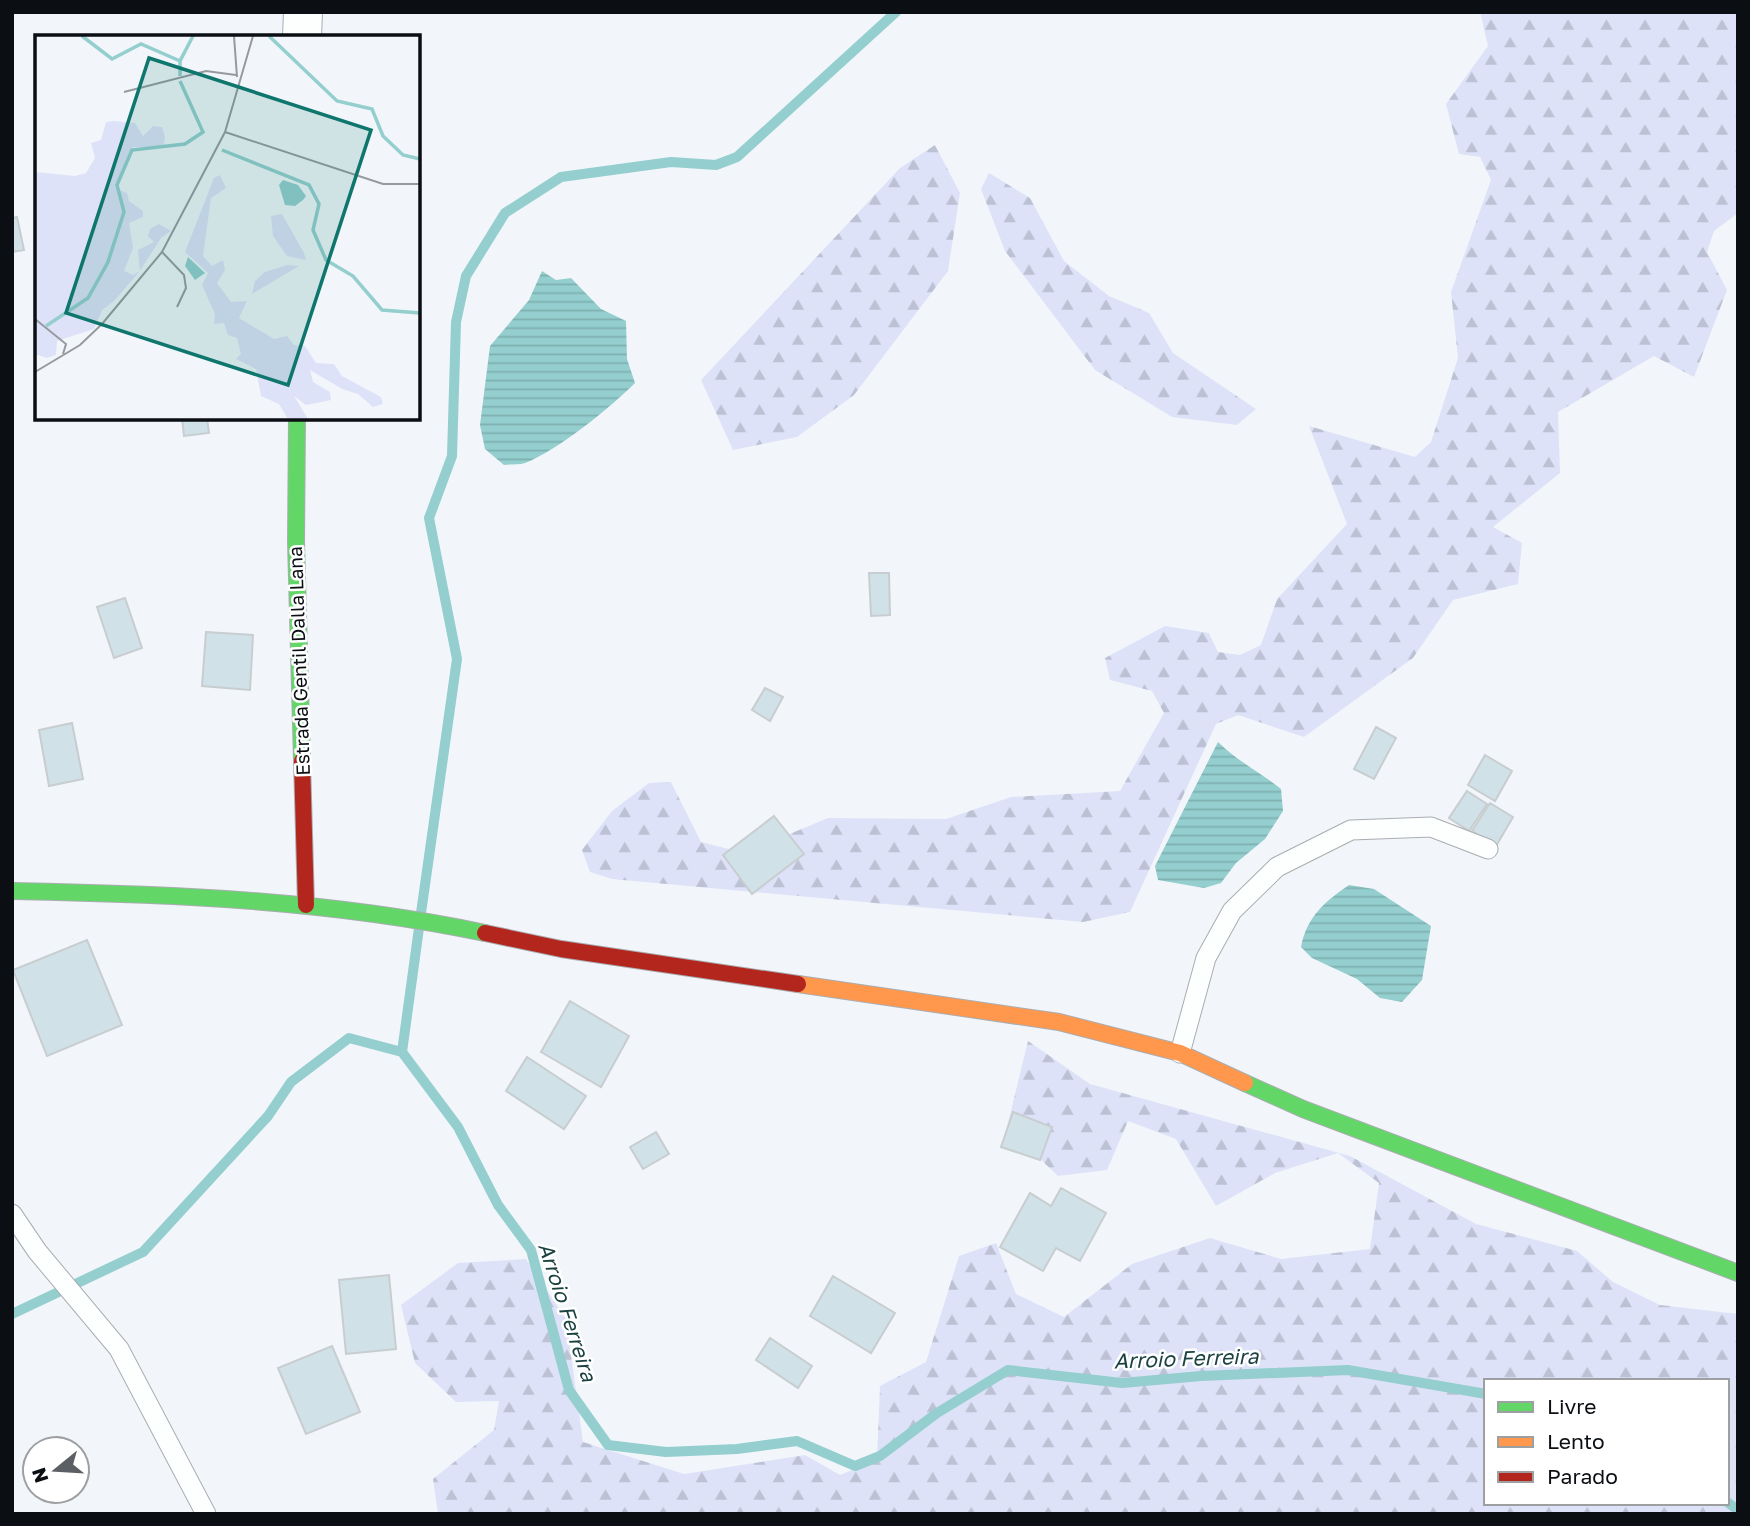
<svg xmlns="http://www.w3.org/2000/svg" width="1750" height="1526" font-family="'Golos Text',sans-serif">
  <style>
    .forest { fill: url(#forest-firs); fill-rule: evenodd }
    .water { fill: url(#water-rules) }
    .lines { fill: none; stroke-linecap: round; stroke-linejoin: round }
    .stream { stroke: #94cece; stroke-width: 10 }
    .building { fill: #d0e1e7; stroke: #c8cdd0; stroke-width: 2 }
    .lane-casing { stroke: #a9adb1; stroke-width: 21 }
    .street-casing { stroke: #a9adb1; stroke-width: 40 }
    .fast-casing { stroke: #a9adb1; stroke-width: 18 }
    .slow-casing { stroke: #a9adb1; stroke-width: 18 }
    .jam-casing { stroke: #a9adb1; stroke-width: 18 }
    .lane { stroke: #fdfefe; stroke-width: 19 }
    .street { stroke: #fdfefe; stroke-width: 38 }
    .fast { stroke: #63d668; stroke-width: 16 }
    .slow { stroke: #ff974d; stroke-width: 16 }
    .jam { stroke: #b3261e; stroke-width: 16 }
    .labels { text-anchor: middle; stroke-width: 5; stroke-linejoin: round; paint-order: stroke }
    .street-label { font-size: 19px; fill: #0b0f13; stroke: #fff }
    .water-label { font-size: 21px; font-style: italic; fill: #1b4241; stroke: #fff }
    .inset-river { fill: none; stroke: #94cece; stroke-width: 3.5 }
    .inset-road { fill: none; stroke: #969a9e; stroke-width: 2 }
    .view { fill: #0f766e; fill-opacity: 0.15; stroke: #0f766e; stroke-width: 3.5 }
    .inset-edge { fill: none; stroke: #0b0f13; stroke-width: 3.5 }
  </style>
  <defs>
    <pattern id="forest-firs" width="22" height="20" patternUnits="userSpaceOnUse" patternTransform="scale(1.75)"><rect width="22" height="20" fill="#dee2f8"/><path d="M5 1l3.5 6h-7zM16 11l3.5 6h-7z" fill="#bdc1d4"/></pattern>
    <pattern id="water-rules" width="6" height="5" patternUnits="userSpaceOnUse" patternTransform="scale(1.75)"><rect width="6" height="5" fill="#94cece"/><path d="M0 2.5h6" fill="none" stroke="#7eb0b0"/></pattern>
  </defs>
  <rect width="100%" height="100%" fill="#f2f6fa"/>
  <path class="forest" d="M1480 12H1738V213L1714 231 1707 252 1727 290 1694 377 1654 356 1558 412 1560 473 1493 527 1522 543 1518 584 1453 600 1413 658 1304 737 1238 715 1216 724 1130 912 1083 922 612 879 590 872 582 850 612 811 649 783 671 782 701 842 744 853 828 818 946 819 1011 797 1120 791 1164 713 1152 691 1110 680 1105 658 1165 626 1209 633 1218 652 1240 655 1261 645 1277 599 1347 524 1309 426 1415 457 1431 442 1458 358 1451 292 1491 180 1480 157 1459 154 1446 104 1488 46Z
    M935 145 960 193 948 271 854 395 797 437 733 450 701 380 900 168Z
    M989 173 1030 198 1064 261 1109 296 1149 313 1173 353 1256 409 1237 425 1172 417 1095 370 1005 251 981 189Z
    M1028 1041 1090 1084 1350 1156 1476 1224 1577 1251 1613 1282 1660 1305 1738 1314V1514H438L433 1479 494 1430 499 1401 456 1402 415 1363 401 1305 458 1263 526 1259 566 1319 583 1442 684 1474 805 1455 840 1475 877 1460 880 1386 926 1362 959 1256 996 1243 1016 1294 1064 1317 1132 1264 1210 1238 1281 1259 1370 1249 1379 1183 1338 1153 1275 1173 1216 1206 1176 1139 1128 1121 1107 1170 1058 1176 1007 1127ZM1486 1381H1727V1503H1486Z"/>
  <path class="water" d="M542 271 556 280 571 278 601 309 626 321 627 359 635 383C611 407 557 451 525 463 519 465 510 464 504 465L485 449 480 425 490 346 529 300Z
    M1218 742C1237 761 1260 772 1281 789L1283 811 1265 839 1236 863 1221 883 1204 888 1158 880 1155 866Z
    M1349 885 1374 889 1431 926 1422 980 1402 1002 1380 998 1357 979 1312 958 1301 947C1307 917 1324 902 1349 885Z"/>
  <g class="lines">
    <path class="stream" d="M421 913 457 659 429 518 452 456 456 322 466 276 505 213 561 177 671 162 716 165 737 157 896 12
      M402 1052 419 928
      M12 1314 143 1252 268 1116 291 1082 349 1038 402 1052 458 1127 498 1205 531 1250 569 1390 608 1445 666 1452 737 1449 797 1441 855 1466 880 1456 937 1413 1008 1370 1122 1383 1201 1376 1348 1370 1486 1394
      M1727 1502 1738 1510"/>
  </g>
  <path class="building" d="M17 217 24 250 12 252V218Z
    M182 418H207L209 433 184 436Z
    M869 573H889L890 615 871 616Z
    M125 598 142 648 114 658 97 607Z
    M206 632 253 635 250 690 202 686Z
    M765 688 783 697 770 721 752 710Z
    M72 723 83 779 49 786 39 730Z
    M1376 727 1396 738 1374 779 1354 769Z
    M1485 755 1512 771 1495 801 1468 785Z
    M1467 791 1487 804 1469 831 1449 818Z
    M1490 803 1513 817 1496 846 1472 831Z
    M774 816 804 854 752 894 723 855Z
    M87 940 122 1025 47 1056 13 970Z
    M570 1001 629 1036 601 1087 541 1052Z
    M527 1057 586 1096 564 1129 506 1091Z
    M1013 1112 1052 1127 1040 1160 1001 1147Z
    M656 1132 669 1154 643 1169 630 1147Z
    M1061 1188 1106 1213 1080 1261 1056 1248 1043 1271 1000 1247 1030 1193 1051 1206Z
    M389 1275 396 1349 346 1354 339 1280Z
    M833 1276 895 1313 871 1353 810 1316Z
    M770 1338 812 1366 798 1388 756 1360Z
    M332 1346 360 1412 306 1434 278 1368Z"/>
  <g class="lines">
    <defs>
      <path id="lane" d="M1180 1053 1206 958 1232 911 1277 867 1351 830 1431 827 1488 849
        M12 1214 37 1251 119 1349 206 1514"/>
      <path id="street" d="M302 37 303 12"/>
      <path id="fast" d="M297 418 296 542 302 761
        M12 891C170 894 329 900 485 933
        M1245 1083 1303 1109 1738 1273"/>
      <path id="slow" d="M798 984 1059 1022 1180 1053 1245 1083"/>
      <path id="jam" d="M302 761 306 905
        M485 933 561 949 798 984"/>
    </defs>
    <use href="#lane" class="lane-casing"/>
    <use href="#street" class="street-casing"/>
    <use href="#fast" class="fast-casing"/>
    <use href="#slow" class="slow-casing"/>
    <use href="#jam" class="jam-casing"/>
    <use href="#lane" class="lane"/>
    <use href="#street" class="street"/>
    <use href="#fast" class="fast"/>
    <use href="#slow" class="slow"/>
    <use href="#jam" class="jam"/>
  </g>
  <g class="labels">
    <g class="street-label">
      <text transform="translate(299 661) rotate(-92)" y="7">Estrada Gentil Dalla Lana</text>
    </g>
    <g class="water-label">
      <text transform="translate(567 1312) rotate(72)" y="7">Arroio Ferreira</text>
      <text transform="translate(1186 1359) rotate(-2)" y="7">Arroio Ferreira</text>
    </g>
  </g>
  <g transform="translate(35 35)">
    <rect width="385" height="385" fill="#f2f6fa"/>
    <path d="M79 86 100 88 108 101 118 91 127 92 130 102 128 112H98L81 148 82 154 92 158 94 166 108 176V182L94 188 98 213 89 236 98 240 105 236 103 215 119 207 113 201 115 194 124 189 136 196 126 203 104 237 79 266 67 275 59 294 22 306 21 320 12 323 0 319V137L40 141 51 138 60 123 56 108 66 105 71 87ZM185 140 191 153 176 163 168 221 177 231 188 225 190 235 182 248 196 267 212 266 204 283 239 304 252 301 259 310 270 311 281 328 299 329 307 341 346 362 348 369 338 372 323 359 307 354 275 335 278 347 295 357 296 365 271 370 259 361 273 384H253L244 369 226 361 221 334 201 324 206 319 202 303 193 300 189 288 179 289 180 279 167 250 173 238 150 217 179 143ZM247 179 269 218 271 225 252 221 238 201 236 181ZM252 230 264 231 217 259 220 246 230 237Z" fill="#dee2f8"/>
    <path d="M248 145 263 150 271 161 268 165 260 171 250 170 244 150ZM153 222 170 238 160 245 150 231Z" fill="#94cece"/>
    <path class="inset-river" d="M47 1 77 24 106 9 145 26M234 1 302 66 337 74 348 101 368 120 385 124M145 41V26L158 1M187 115 274 150 284 169 278 195 291 225 318 241 347 275 385 278M11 291 53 263 73 227 89 177 82 150 97 115 150 109 168 97 145 46"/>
    <path class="inset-road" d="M199 1 202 42M89 57 171 36 201 40M190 97 348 149H385M127 217 149 240 151 253 142 272M0 284 31 309 28 319M0 337 45 310 67 289 127 217 190 97 218 1"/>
    <path class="view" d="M114 23 336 95 253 350 31 278Z"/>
    <rect width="385" height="385" class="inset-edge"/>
  </g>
  <rect width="1750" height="1526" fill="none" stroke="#0b0f13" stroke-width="28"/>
  <rect x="1484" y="1379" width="245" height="126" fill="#ffffff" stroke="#9d9fa1" stroke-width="2"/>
  <rect x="1498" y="1402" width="35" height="10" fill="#63d668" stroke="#9d9fa1" stroke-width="2"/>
  <text x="1547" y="1414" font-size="21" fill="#0b0f13">Livre</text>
  <rect x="1498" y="1437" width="35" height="10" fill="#ff974d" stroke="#9d9fa1" stroke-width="2"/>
  <text x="1547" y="1449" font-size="21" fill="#0b0f13">Lento</text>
  <rect x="1498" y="1472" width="35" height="10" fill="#b3261e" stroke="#9d9fa1" stroke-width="2"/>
  <text x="1547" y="1484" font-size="21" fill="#0b0f13">Parado</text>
  <g transform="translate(56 1470) rotate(252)"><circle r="33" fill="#ffffff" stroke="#9d9fa1" stroke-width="2"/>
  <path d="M0-5L12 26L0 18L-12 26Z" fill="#5c6064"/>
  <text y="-10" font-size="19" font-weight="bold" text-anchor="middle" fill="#0b0f13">N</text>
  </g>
</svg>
